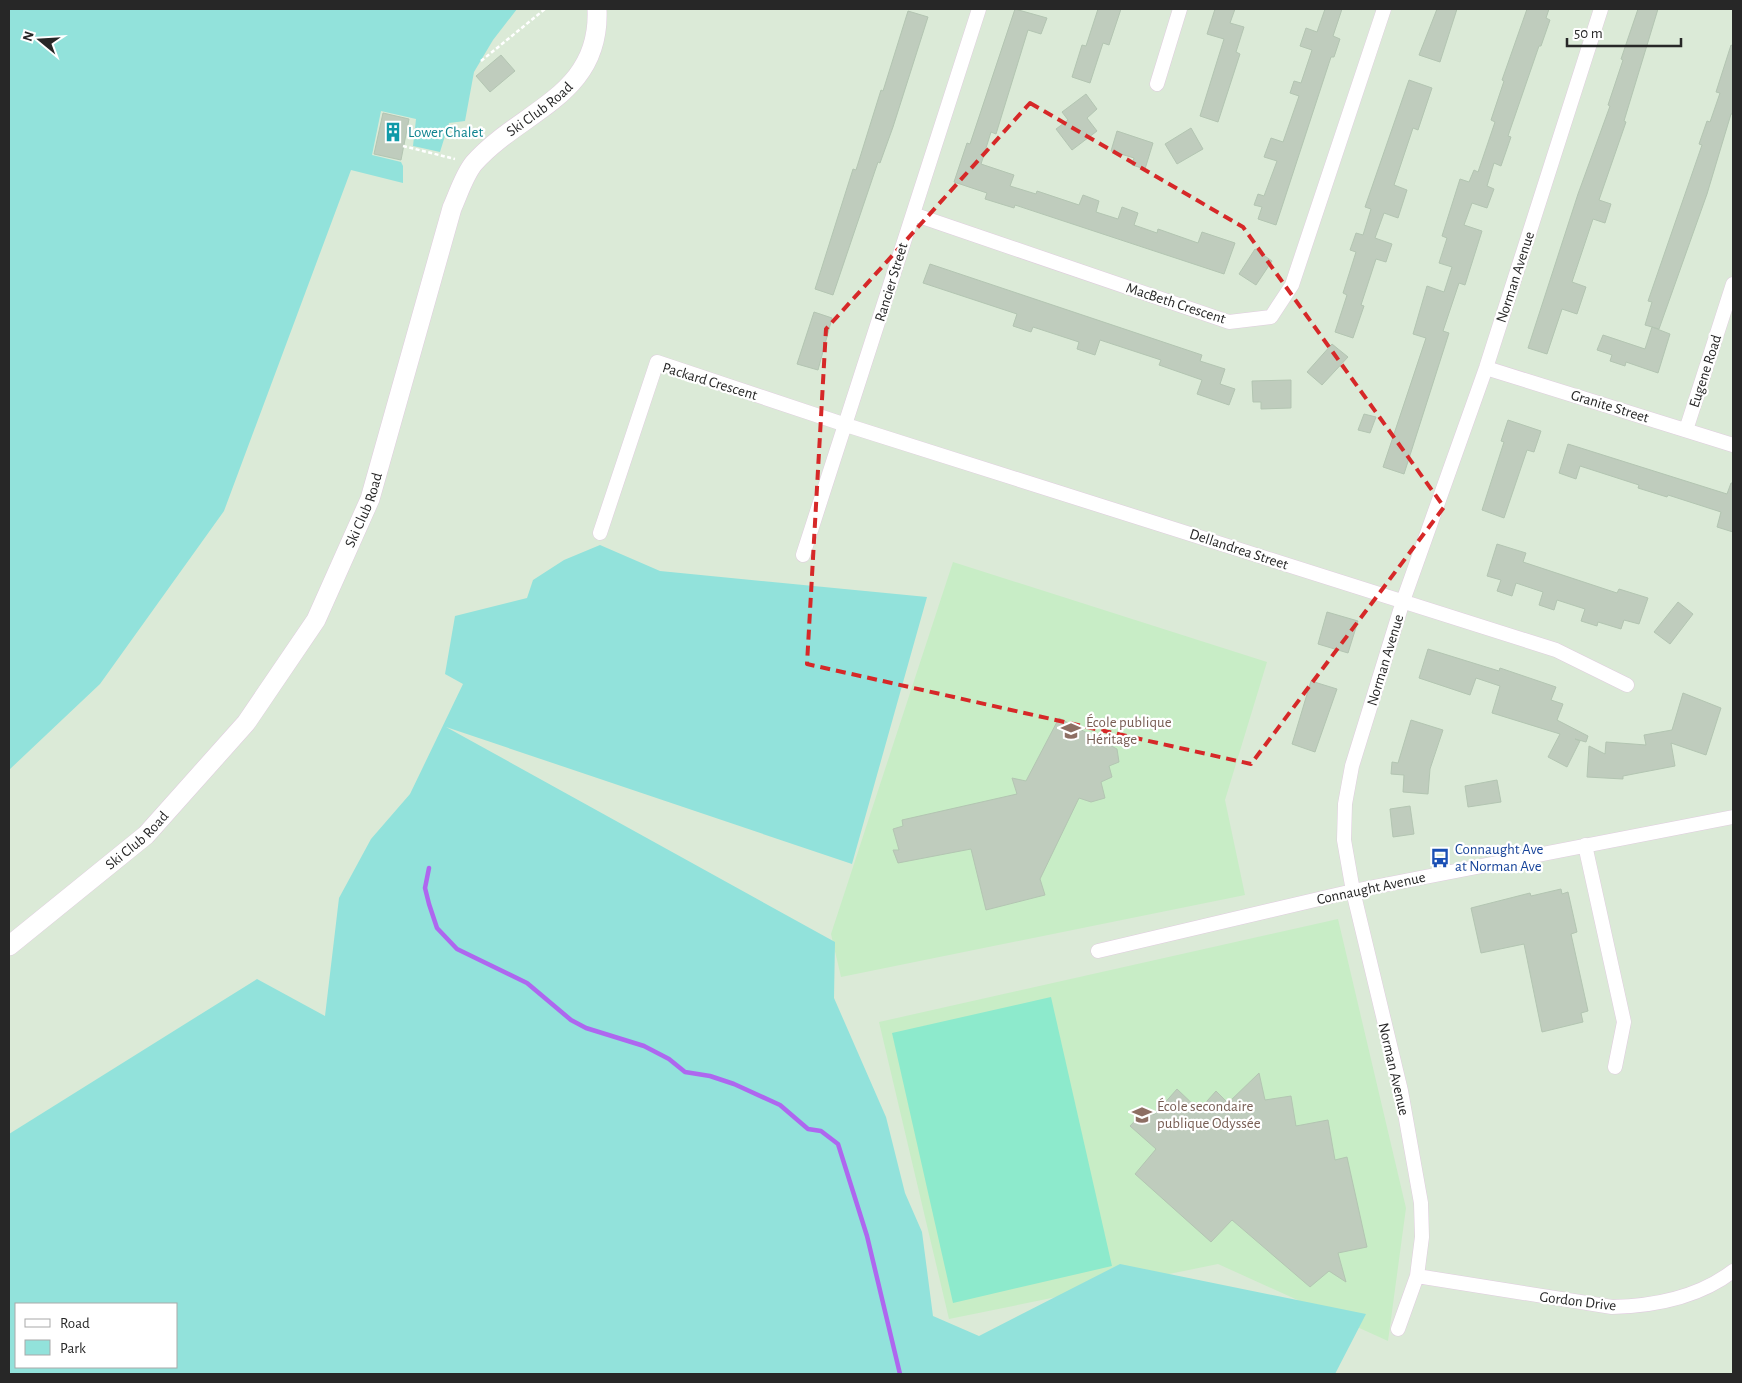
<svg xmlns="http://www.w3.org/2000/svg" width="1742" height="1383" font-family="'Alegreya Sans',sans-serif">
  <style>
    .education { fill: #c8edc6 }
    .green { fill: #92e2db; fill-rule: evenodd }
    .pitch { fill: #8deacc }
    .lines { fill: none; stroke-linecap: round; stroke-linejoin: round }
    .stream { stroke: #ae67ef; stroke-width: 4.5 }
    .building { fill: #bfccbd; stroke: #b3c5b2 }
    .street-casing { stroke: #e0cddf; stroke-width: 15 }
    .secondary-casing { stroke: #e0cddf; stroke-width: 20 }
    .path { stroke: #fff; stroke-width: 2.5; stroke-dasharray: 4 2.5; stroke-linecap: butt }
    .street { stroke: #fff; stroke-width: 14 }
    .secondary { stroke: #fff; stroke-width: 19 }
    .marked { fill: none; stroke: #d62828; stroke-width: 4; stroke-dasharray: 10 6; stroke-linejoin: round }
    .labels { text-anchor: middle; stroke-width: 4.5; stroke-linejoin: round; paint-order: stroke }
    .street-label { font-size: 15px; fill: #272727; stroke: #fff }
    .culture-label { font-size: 15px; fill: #0d838f; stroke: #fff; text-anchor: start }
    .education-label { font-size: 15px; fill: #785e54; stroke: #fff; text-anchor: start }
    .transit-label { font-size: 15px; fill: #164399; stroke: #fff; text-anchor: start }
  </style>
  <rect width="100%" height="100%" fill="#dbead7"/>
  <path class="education" d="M953 562 1267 662 1225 800 1245 895 841 977 831 934Z
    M1338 919 1406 1208 1388 1341 1218 1264 949 1319 879 1022Z"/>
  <path class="green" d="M9 9H517L493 40 474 72 465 121 449 123 440 152 413 146 416 119 381 111 372 155 401 162 403 166V183L351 170 224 511 100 684 9 770Z
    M600 545 660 571 927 597 852 864 446 727 835 942 834 998 886 1117 905 1193 922 1232 933 1316 979 1336 1120 1264 1366 1314 1335 1374H9V1134L257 979 325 1016 339 898 371 839 410 794 463 684 445 674 455 616 527 598 533 580 564 560ZM176 1304V1367H16V1304Z"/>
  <path class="pitch" d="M1051 997 1112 1266 953 1303 892 1033Z"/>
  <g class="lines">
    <path class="stream" d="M429 868 425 888 429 904 437 928 457 949 527 983 571 1020 586 1028 644 1046 669 1059 685 1072 710 1076 734 1084 780 1105 808 1129 821 1131 838 1144 867 1236 900 1374"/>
  </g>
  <path class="building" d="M1015 9 1047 18 1041 34 1028 30 996 134 991 132 981 164 1014 175 1010 186 1036 194 1037 191 1079 205 1083 195 1099 201 1096 212 1118 219 1122 207 1138 213 1134 225 1157 233 1158 229 1198 243 1202 232 1235 243 1224 274 1015 205 1014 208 985 199 987 193 954 182 967 143 970 144Z
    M1098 9H1121L1109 45 1103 43 1090 83 1072 77 1082 45 1086 46Z
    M1215 9H1235L1230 23 1244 27 1236 52 1240 54 1218 122 1200 116 1224 39 1207 34Z
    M1325 9H1342L1333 36 1340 39 1334 57H1331L1276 225 1258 219 1262 207 1254 205 1258 194 1264 196 1277 161 1264 157 1271 138 1283 142 1299 96 1290 93 1294 81 1301 83 1312 50 1300 46 1306 28 1317 32Z
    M1437 9H1457L1440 62 1419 55Z
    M1527 9H1549L1546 18 1550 20 1541 46H1539L1508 136 1511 137 1501 166 1494 163 1487 186 1494 189 1487 208 1472 203 1464 225 1482 231 1465 285 1459 283 1443 331 1449 333 1404 474 1383 467 1426 338 1413 334 1427 286 1444 292 1452 267 1439 263 1447 238 1442 236 1460 179 1469 182 1474 170 1478 172 1495 122 1491 120 1504 81 1502 80Z
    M1638 9H1658L1624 121 1626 122 1599 200 1611 204 1605 223 1593 219 1572 282 1586 287 1577 314 1562 309 1547 354 1528 348 1578 194 1610 106 1608 105 1623 60 1621 59Z
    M908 11 928 17 893 127 880 163 878 162 833 295 815 289 853 169 856 170 881 90 883 91Z
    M1731 45 1733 46V114H1731L1707 194 1659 329 1645 325 1652 302 1648 301 1702 145 1699 144 1707 121 1710 122 1720 93 1716 92Z
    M501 55 515 71 490 92 476 76Z
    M1409 80 1432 88 1418 130 1413 128 1394 185 1407 190 1398 218 1384 213 1375 238 1392 244 1386 262 1376 259 1361 305 1364 306 1353 338 1335 332 1347 295 1343 293 1356 252 1350 250 1356 233 1363 235 1371 209 1365 207Z
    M1086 94 1097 109 1087 118 1097 131 1072 150 1056 129 1068 120 1062 112Z
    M383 113 409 119 401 160 374 154Z
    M1191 128 1203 149 1177 164 1165 144Z
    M1117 131 1153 143 1145 169 1132 165 1134 158 1111 151Z
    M1255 249 1272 261 1256 285 1239 274Z
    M930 264 1202 355 1200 361 1225 369 1220 384 1235 389 1229 405 1197 394 1202 380 1159 365 1161 360 1100 340 1095 355 1077 349 1079 342 1033 327 1031 332 1013 326 1017 314 923 283Z
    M814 312 832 318 818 370 797 364Z
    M1652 327 1670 334 1658 373 1626 362 1625 366 1610 361 1612 355 1597 350 1603 335 1645 349Z
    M1332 344 1348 357 1322 385 1307 372Z
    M1291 380V408L1261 409V402H1253L1252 381Z
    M1364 414 1376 417 1370 433 1358 430Z
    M1508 420 1541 431 1534 452 1527 450 1504 518 1482 510 1504 442 1501 441Z
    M1568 444 1727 494 1731 483H1733V532L1717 527 1721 512 1668 495 1667 497 1638 488 1639 485 1580 466 1576 479 1559 473Z
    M1497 544 1526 553 1523 562 1617 593 1619 589 1648 598 1639 624 1624 620 1621 629 1598 622 1597 626 1581 621 1585 609 1557 600 1554 610 1539 605 1543 592 1516 583 1512 596 1497 591 1501 580 1487 576Z
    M1678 602 1693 614 1670 644 1654 632Z
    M1327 612 1358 621 1348 653 1318 644Z
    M1428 649 1499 671 1500 668 1556 687 1551 700 1563 704 1557 720 1588 736 1586 742 1575 739 1580 741 1567 767 1548 757 1560 734 1492 713 1500 686 1476 678 1470 695 1419 678Z
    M1311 681 1337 689 1315 752 1292 744Z
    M1683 693 1721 708 1706 755 1671 743 1675 766 1623 776V779L1587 777 1589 746 1605 754 1606 742 1646 745 1644 735 1672 730Z
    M1059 718 1117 749 1119 762 1109 766 1112 777 1101 782 1105 798 1091 802 1079 798 1040 879 1045 895 986 910 971 849 898 863 893 850H899L893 829 903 826 902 820 1017 794 1012 778 1026 781Z
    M1411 720 1443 730 1430 769 1428 794 1403 792 1404 775 1391 774 1392 762 1398 763Z
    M1497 780 1501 802 1468 807 1465 786Z
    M1410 806 1414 834 1393 837 1390 809Z
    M1561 889 1562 894 1568 892 1577 932 1571 934 1588 1011 1581 1013 1583 1022 1542 1032 1524 944 1481 953 1471 908 1530 893 1531 896Z
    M1259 1073 1265 1100 1291 1096 1296 1126 1328 1120 1335 1160 1347 1157 1367 1247 1338 1253 1346 1282 1329 1271 1310 1287 1232 1220 1211 1242 1135 1174 1156 1149 1130 1126 1146 1109 1154 1115 1177 1089 1199 1110 1216 1091 1228 1103Z"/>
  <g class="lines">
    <defs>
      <path id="street" d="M1157 84 1180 9
        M913 214 1229 322 1271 317 1292 285 1384 9
        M1486 368 1733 445
        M1686 430 1733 284
        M600 533 657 362 846 425 1556 650 1627 685
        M803 555 979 9
        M1585 845 1624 1022 1615 1067
        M1098 951 1353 891 1733 817
        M1417 1276 1612 1307C1654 1306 1698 1298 1733 1271
        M1398 1329 1417 1276 1422 1237 1421 1203 1401 1091 1353 891 1344 840 1345 804 1352 766 1403 601 1486 368 1601 9"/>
      <g id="secondary">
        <path id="s1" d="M9 946 146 835 246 723 316 620 370 499 452 208C458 195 464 175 474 163 521 110 601 96 597 9"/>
      </g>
    </defs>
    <use href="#street" class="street-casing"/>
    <use href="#secondary" class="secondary-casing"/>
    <path class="path" d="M481 61 545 9
      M403 146 455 159"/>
    <use href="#street" class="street"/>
    <use href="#secondary" class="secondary"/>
  </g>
  <path class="marked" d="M1030 103 1243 227 1444 507 1251 764 807 664 826 329Z"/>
  <defs>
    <symbol id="building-bare" viewBox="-9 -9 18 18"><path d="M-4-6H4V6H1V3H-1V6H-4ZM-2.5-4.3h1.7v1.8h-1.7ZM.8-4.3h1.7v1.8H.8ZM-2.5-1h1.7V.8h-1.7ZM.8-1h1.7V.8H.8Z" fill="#0f9aa8" stroke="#fff" stroke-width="2.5" paint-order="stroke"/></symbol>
    <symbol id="school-bare" viewBox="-9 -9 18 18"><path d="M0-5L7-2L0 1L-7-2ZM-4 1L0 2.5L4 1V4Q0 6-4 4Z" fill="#8d6e63" stroke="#fff" stroke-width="2.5" paint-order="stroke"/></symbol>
    <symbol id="bus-bare" viewBox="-9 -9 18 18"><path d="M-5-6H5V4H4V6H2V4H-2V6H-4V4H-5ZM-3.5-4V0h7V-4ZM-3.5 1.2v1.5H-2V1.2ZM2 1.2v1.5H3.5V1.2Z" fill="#1a4fb4" stroke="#fff" stroke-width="2.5" paint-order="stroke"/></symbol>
  </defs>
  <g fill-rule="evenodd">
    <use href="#building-bare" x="379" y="118" width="28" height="28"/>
    <use href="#school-bare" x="1057" y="717" width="28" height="28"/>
    <use href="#bus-bare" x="1426" y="844" width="28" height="28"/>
    <use href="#school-bare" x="1128" y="1101" width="28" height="28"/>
  </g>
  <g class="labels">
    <g class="street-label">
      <text dy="5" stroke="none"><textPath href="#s1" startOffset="1021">Ski Club Road</textPath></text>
      <text transform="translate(1515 277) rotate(-72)" y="5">Norman Avenue</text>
      <text transform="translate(891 282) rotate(-73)" y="5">Rancier Street</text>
      <text transform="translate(1176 303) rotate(18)" y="5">MacBeth Crescent</text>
      <text transform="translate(1705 371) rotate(-72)" y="5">Eugene Road</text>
      <text transform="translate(710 381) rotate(17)" y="5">Packard Crescent</text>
      <text transform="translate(1610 406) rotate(17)" y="5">Granite Street</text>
      <text dy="5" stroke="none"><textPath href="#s1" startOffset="571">Ski Club Road</textPath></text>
      <text transform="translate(1239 549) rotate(18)" y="5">Dellandrea Street</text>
      <text transform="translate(1385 660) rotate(-73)" y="5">Norman Avenue</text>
      <text dy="5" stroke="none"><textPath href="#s1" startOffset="166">Ski Club Road</textPath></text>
      <text transform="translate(1371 888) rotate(-12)" y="5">Connaught Avenue</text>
      <text transform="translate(1394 1069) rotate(77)" y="5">Norman Avenue</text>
      <text transform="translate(1578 1301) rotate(7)" y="5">Gordon Drive</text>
    </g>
    <g class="culture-label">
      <text x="408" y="137">Lower Chalet</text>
    </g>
    <g class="education-label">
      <text x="1086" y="727">École publique<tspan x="1086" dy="17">Héritage</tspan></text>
      <text x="1157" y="1111">École secondaire<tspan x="1157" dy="17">publique Odyssée</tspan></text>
    </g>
    <g class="transit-label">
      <text x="1455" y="854">Connaught Ave<tspan x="1455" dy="17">at Norman Ave</tspan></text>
    </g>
  </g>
  <rect width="1742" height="1383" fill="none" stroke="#272727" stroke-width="20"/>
  <rect x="15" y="1303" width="162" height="65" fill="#ffffff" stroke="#a9a9a9"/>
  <rect x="25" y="1319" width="25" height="8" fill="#ffffff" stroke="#a9a9a9"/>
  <text x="60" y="1328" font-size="15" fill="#272727">Road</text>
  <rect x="25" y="1340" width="25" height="15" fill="#92e2db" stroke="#a9a9a9"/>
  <text x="60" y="1353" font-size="15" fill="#272727">Park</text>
  <g transform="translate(40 40) rotate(288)" stroke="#ffffff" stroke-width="4" paint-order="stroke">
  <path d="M0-4L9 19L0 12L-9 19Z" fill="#272727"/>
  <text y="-8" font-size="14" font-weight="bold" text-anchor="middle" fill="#272727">N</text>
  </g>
  <path d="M1567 38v8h114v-8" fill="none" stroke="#272727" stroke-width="2.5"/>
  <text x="1574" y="38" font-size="15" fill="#272727" stroke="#ffffff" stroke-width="4" paint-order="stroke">50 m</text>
</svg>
